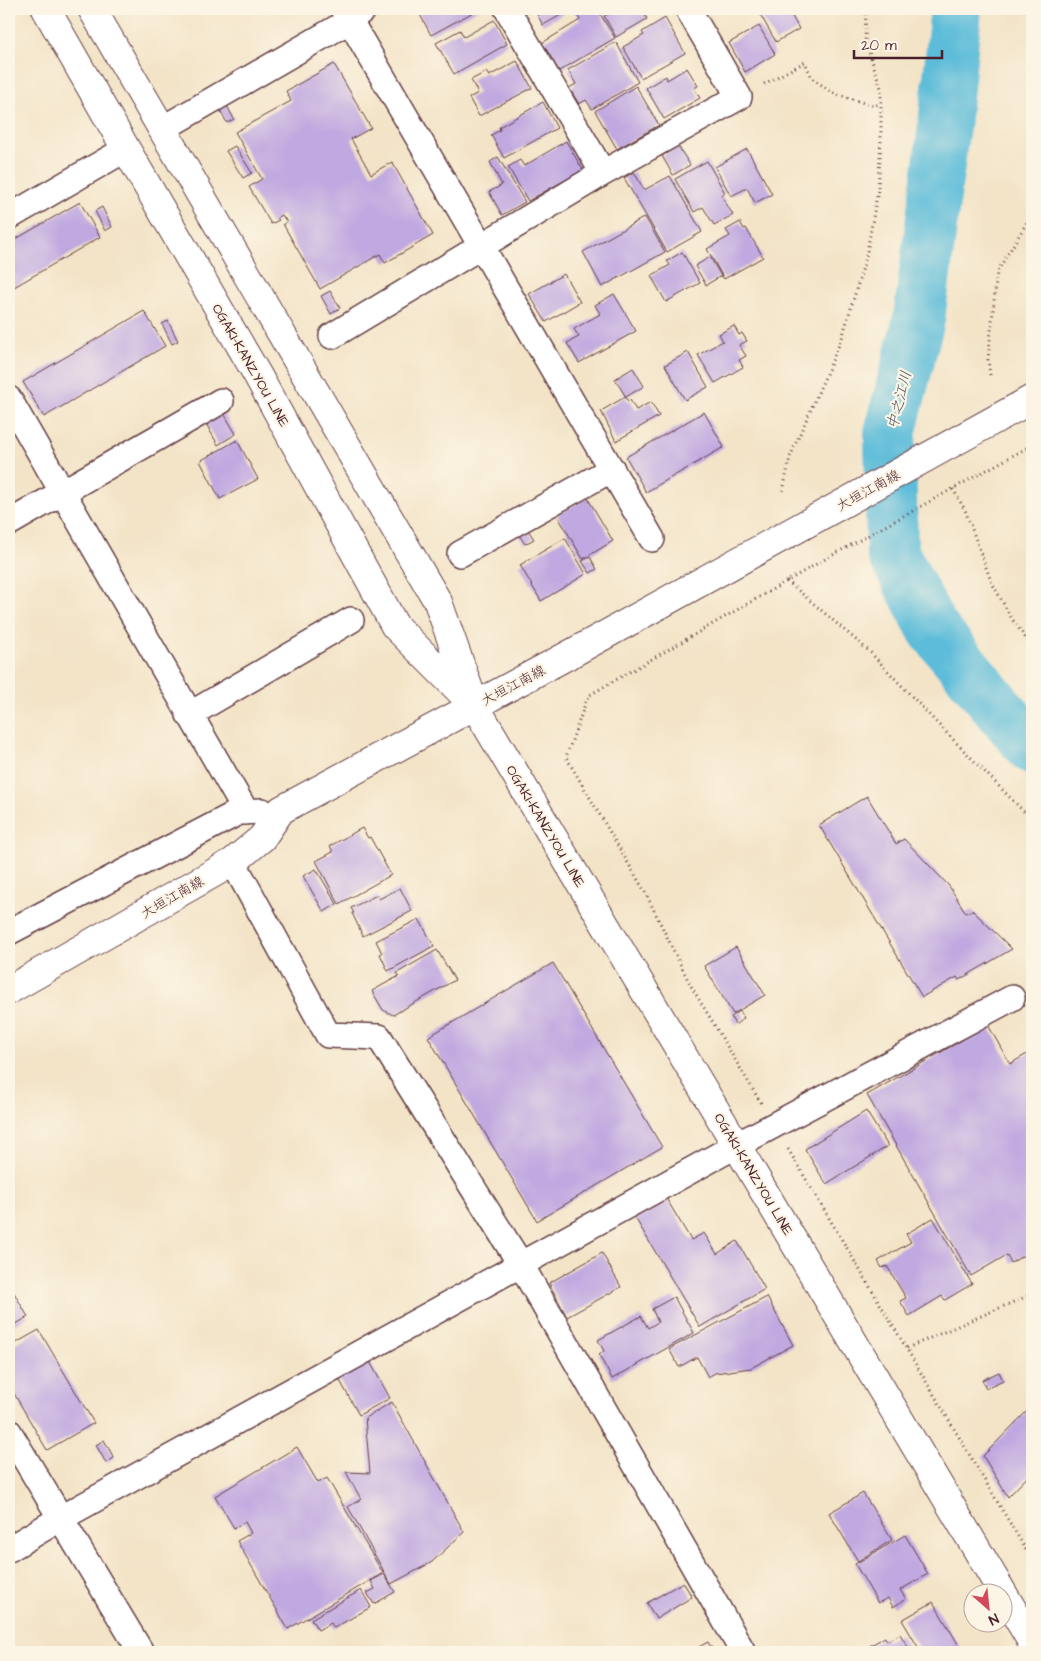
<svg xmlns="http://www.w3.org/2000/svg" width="1041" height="1661" font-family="'Architects Daughter','Klee One',sans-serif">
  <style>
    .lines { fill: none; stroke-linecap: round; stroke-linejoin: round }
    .river { stroke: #5bbcd9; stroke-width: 52 }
    .building { fill: #c0a8e0 }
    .street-casing { stroke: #633d43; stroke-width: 28 }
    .secondary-casing { stroke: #633d43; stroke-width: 30 }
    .primary-casing { stroke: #633d43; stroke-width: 30 }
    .path { stroke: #633d43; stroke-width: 3; stroke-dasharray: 1 4; stroke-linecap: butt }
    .street { stroke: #fff; stroke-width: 25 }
    .secondary { stroke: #fff; stroke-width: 28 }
    .primary { stroke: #fff; stroke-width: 28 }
    .labels { text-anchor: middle; stroke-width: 4.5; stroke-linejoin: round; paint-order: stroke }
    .street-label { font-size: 14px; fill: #4a1f2b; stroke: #fcf5e5 }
    .water-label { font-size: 15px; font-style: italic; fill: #505668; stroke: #fcf5e5 }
  </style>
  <rect width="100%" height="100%" fill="#fcf5e5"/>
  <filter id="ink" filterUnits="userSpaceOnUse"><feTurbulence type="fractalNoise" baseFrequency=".02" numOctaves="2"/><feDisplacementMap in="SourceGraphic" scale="10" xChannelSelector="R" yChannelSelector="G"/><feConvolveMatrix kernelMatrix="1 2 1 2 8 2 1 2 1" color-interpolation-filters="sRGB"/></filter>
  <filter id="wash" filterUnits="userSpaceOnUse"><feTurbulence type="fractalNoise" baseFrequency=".0096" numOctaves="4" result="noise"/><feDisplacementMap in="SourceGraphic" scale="20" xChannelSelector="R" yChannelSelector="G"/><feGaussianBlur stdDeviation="1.12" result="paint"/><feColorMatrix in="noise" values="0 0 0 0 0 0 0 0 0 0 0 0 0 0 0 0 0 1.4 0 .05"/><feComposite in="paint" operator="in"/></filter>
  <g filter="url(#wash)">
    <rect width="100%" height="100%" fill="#f3e4c8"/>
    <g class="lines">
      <path class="river" d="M956 9 944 126 919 319 890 433 892 551 933 629 1032 748"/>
    </g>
    <g id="blocks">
      <path class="building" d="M417 9H479L431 35Z
        M534 9H572L543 25Z
        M576 9H597L615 38 559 71 542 43 580 20 574 10Z
        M617 9H656L645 15 647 19 616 37 604 16Z
        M757 9H788L799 29 776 42Z
        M665 18 685 53 641 78 623 47 644 35 642 32Z
        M494 20 507 44 454 74 436 43 460 30 464 37Z
        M759 26 775 54 745 72 729 43Z
        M616 42 638 82 592 109 586 100 579 104 569 88 576 84 568 70Z
        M517 61 532 88 479 116 469 98 478 93 471 80 486 72 489 76Z
        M334 64 371 128 351 139 371 174 392 162 433 235 385 263 380 254 320 289 283 224 287 222 282 215 277 218 279 220 271 224 249 187 262 179 235 132 291 101 286 91Z
        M687 68 698 86 694 88 700 98 664 119 646 88 666 76 667 80Z
        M636 86 659 125 617 149 595 111Z
        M543 102 557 128 504 158 491 135 500 130 499 127Z
        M226 104 234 119 227 123 219 108Z
        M566 141 583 170 528 201 508 167 520 160 524 166Z
        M235 146 252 173 243 178 226 151Z
        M678 146 690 165 673 175 662 156Z
        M747 149 772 194 755 203 747 188 731 196 715 167Z
        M498 157 525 202 502 215 489 192 502 185 490 162Z
        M707 161 725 193 721 195 733 215 714 225 703 207 694 212 675 179Z
        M634 172 644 190 670 176 702 232 667 252 624 178Z
        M80 202 100 237 9 290V243Z
        M102 207 112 227 105 231 95 211Z
        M645 217 665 252 602 287 583 252Z
        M740 222 744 229 746 228 763 257 724 279 707 249 730 236 726 230Z
        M682 252 700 283 666 302 651 276 670 265 667 261Z
        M710 257 721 276 706 285 695 266Z
        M564 274 580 302 546 322 529 294Z
        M330 291 340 308 331 314 321 296Z
        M614 294 636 331 579 363 567 343 579 337 574 329 600 314 595 305Z
        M144 311 165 346 44 417 23 382Z
        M168 321 178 341 172 344 162 324Z
        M734 326 739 335 742 333 747 341 739 345 746 356 739 360 743 367 715 383 698 355 723 341 719 334Z
        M688 352 708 387 685 400 665 365Z
        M633 368 644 386 626 397 615 379Z
        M625 397 628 401 630 400 636 410 651 402 659 416 616 441 601 411Z
        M222 410 236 434 218 445 204 420Z
        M704 412 724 447 646 492 626 457Z
        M237 440 258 479 220 499 200 461Z
        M587 497 613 541 583 559 557 515Z
        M528 530 534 539 525 544 519 535Z
        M565 538 586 574 541 601 520 565Z
        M590 557 597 569 590 573 582 561Z
        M867 796 896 844 904 839 949 886 966 913 972 910 1012 949 959 980 957 977 922 997 819 825Z
        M362 828 368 838 370 837 391 875 339 904 316 861 333 852 330 846Z
        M316 869 337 904 324 912 303 876Z
        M400 888 412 911 363 936 352 913H354L351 908 377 895 379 899Z
        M419 919 434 946 388 971 380 954 382 953 376 941Z
        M736 947 765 995 733 1014 704 966Z
        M437 950 455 980 393 1015 383 1010 372 991 399 976 397 973Z
        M553 963 662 1147 537 1221 428 1037Z
        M740 1011 744 1018 735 1025 731 1017Z
        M988 1025 1010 1064 1032 1051V1250L1011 1263 1007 1255 971 1276 867 1095Z
        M866 1111 888 1146 826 1184 805 1149Z
        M666 1198 691 1240 704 1233 717 1254 737 1241 765 1289 700 1327 634 1216Z
        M933 1218 972 1284 945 1300 942 1296 909 1316 900 1301 906 1298 887 1266 882 1268 878 1261 911 1242 906 1234Z
        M602 1253 621 1287 567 1317 549 1283Z
        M9 1284 28 1317 9 1328Z
        M674 1297 694 1333 612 1379 599 1355 604 1351 598 1340 641 1316 648 1328 658 1322 652 1309Z
        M767 1297 793 1345 751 1368 715 1373 708 1377 697 1357 679 1367 669 1349Z
        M39 1330 94 1423 47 1450 9 1385V1347Z
        M369 1360 390 1398 359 1415 338 1377Z
        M999 1372 1003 1380 986 1388 982 1380Z
        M392 1402 464 1532 432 1562 391 1584 348 1507 361 1499 346 1472 370 1473 365 1418Z
        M1032 1406V1472L1008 1497 983 1456Z
        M104 1440 114 1458 106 1463 96 1445Z
        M297 1447 318 1483 327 1478 383 1573 288 1629 237 1541 251 1533 245 1522 234 1528 215 1496Z
        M863 1493 892 1540 858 1561 829 1513Z
        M905 1535 928 1574 900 1590 906 1599 893 1607 888 1598 878 1603 855 1564Z
        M384 1574 395 1592 374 1604 367 1593 375 1589 371 1581Z
        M683 1582 692 1597 656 1619 647 1603Z
        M361 1590 371 1607 334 1628 331 1623 318 1630 311 1619Z
        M933 1602 963 1652H921L902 1620Z
        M900 1634 911 1652H859L885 1637 887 1641Z
        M708 1642 714 1652H690Z"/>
    </g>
  </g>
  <g filter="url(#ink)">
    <use href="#blocks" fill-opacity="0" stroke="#633d43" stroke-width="1"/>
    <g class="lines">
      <defs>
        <path id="street" d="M343 9 652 539
          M507 9 603 173
          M162 129 349 21 364 9
          M9 217 126 149
          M332 336 603 173 739 97 688 9
          M9 399 246 812
          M9 523 221 401
          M460 554 612 469
          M189 715 351 620
          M233 862 328 1035 379 1037 521 1265 743 1652
          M9 932 239 812 262 811
          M9 1432 141 1652
          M9 1549 61 1518 737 1145 1012 998"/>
        <path id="secondary" d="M9 990 233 862 262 838 281 810 576 651 1032 399"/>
        <path id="primary" d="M46 9 126 149 258 376 395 626 468 699
          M92 9 438 602 475 706 1032 1642"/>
      </defs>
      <use href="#street" class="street-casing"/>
      <use href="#secondary" class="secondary-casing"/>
      <use href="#primary" class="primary-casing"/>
      <path class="path" d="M764 84 805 62 812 78 831 92 870 105H881
        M990 375 988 360 997 272 1032 214
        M953 489 965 510 991 581 1012 619 1032 647
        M783 491 790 457 842 338 866 257 878 190 881 141V88L865 40 866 9
        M787 581 870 652 936 722 1032 820
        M761 1103 691 986 645 892 566 757 588 696 820 562 1032 445
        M788 1149 1032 1560
        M907 1348 1032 1294"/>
      <use href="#street" class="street"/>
      <use href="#secondary" class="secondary"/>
      <use href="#primary" class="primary"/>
    </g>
  </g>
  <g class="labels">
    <g class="street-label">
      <text transform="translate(251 365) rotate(60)" y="5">OGAKI-KANZYOU LINE</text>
      <text transform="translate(868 490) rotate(-29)" y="5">大垣江南線</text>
      <text transform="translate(513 685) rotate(-28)" y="5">大垣江南線</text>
      <text transform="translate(546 826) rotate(59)" y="5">OGAKI-KANZYOU LINE</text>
      <text transform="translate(172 897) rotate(-30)" y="5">大垣江南線</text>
      <text transform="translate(754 1174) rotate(59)" y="5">OGAKI-KANZYOU LINE</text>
    </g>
    <g class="water-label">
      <text transform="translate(899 400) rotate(-76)" y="5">中之江川</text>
    </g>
  </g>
  <rect width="1041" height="1661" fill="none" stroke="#fcf5e5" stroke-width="30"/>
  <g transform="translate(988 1608) rotate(153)"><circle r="24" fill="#fcf5e5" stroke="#b59f9b"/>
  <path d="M0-4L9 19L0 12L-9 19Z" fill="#d1495b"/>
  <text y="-8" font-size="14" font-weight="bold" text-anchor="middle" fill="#4a1f2b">N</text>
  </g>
  <path d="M854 50v8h88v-8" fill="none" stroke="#4a1f2b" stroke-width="2.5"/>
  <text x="861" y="50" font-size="15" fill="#4a1f2b" stroke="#fcf5e5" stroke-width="4" paint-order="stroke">20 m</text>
</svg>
